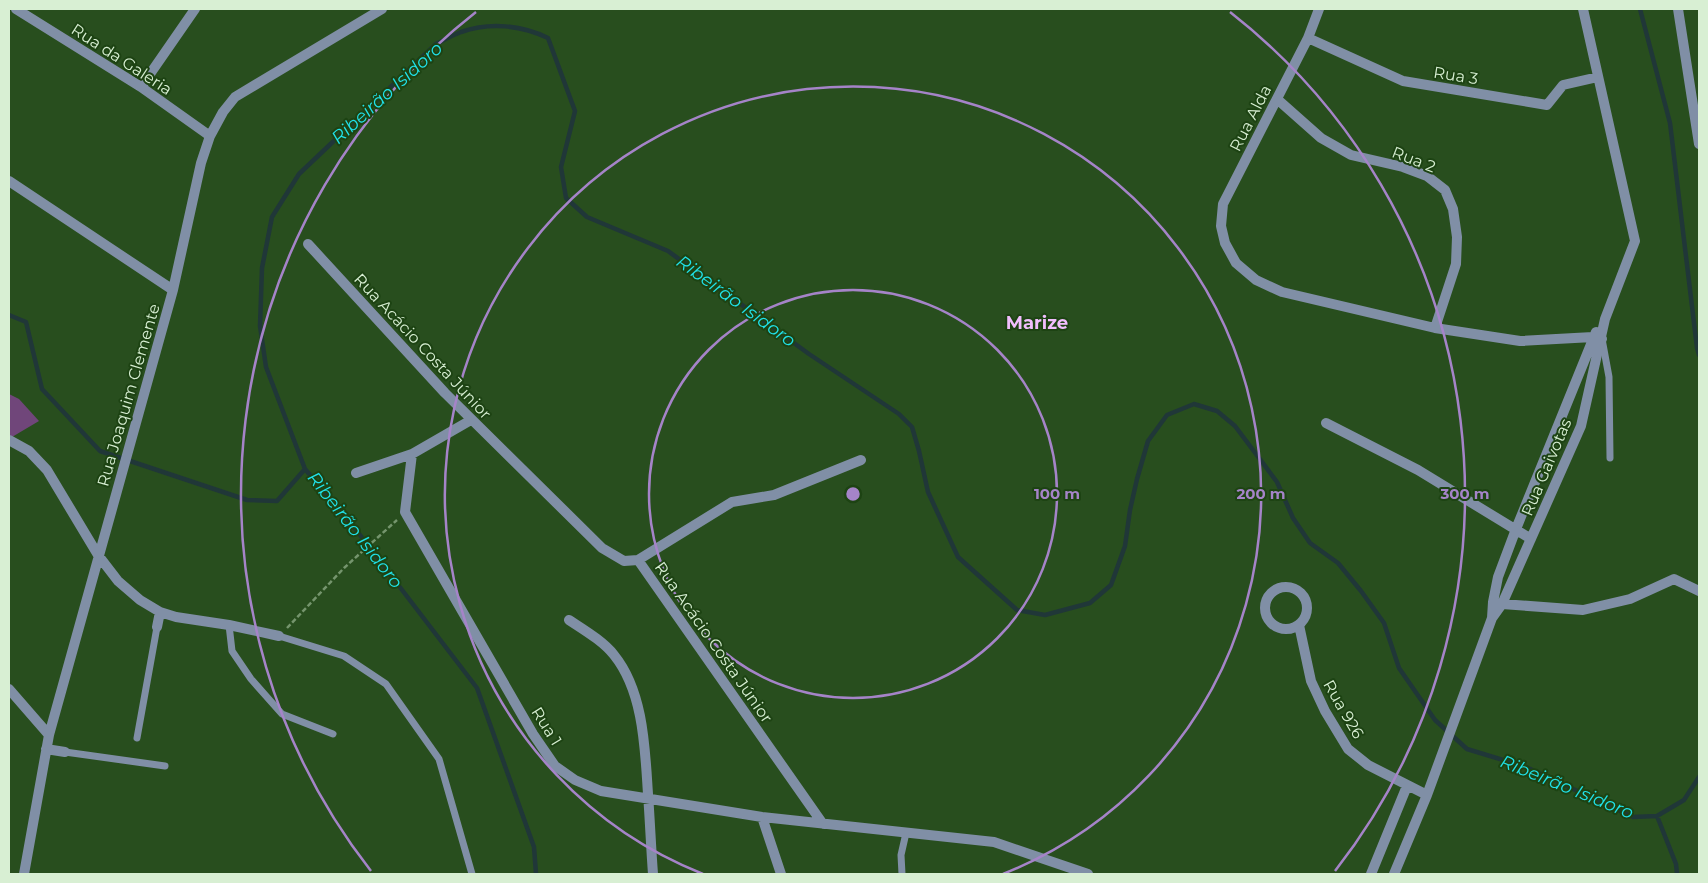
<svg xmlns="http://www.w3.org/2000/svg" width="1708" height="883" font-family="Montserrat,sans-serif">
  <style>
    .green { fill: #70467a }
    .lines { fill: none; stroke-linecap: round; stroke-linejoin: round }
    .stream { stroke: #203738; stroke-width: 4.5 }
    .path { stroke: #75956d; stroke-width: 2.5; stroke-dasharray: 5 2.5; stroke-linecap: butt }
    .service { stroke: #808fa6; stroke-width: 7 }
    .minor { stroke: #808fa6; stroke-width: 10 }
    .ring { fill: none; stroke: #a584c8; stroke-width: 2.5 }
    .labels { text-anchor: middle; stroke-width: 4; stroke-linejoin: round; paint-order: stroke }
    .street-label { font-size: 16px; fill: #d8efd3; stroke: #1d4313 }
    .water-label { font-size: 18px; font-style: italic; fill: #21e2ea; stroke: #1d4313 }
    .neighbourhood-label { font-size: 18px; font-weight: bold; fill: #f1befd; stroke: #1d4313 }
    .centre { fill: #a584c8; stroke: #1d4313; stroke-width: 2.5 }
    .ring-label { font-size: 15px; text-anchor: middle; font-weight: bold; fill: #a584c8; stroke: #1d4313; stroke-width: 4; stroke-linejoin: round; paint-order: stroke }
  </style>
  <rect width="100%" height="100%" fill="#284e1e"/>
  <path class="green" d="M9 394 19 399 39 421 12 437 9 436Z"/>
  <g class="lines">
    <path class="stream" d="M1640 9 1670 123 1697 348 1699 355
      M9 315 26 322 42 389 100 451 247 500 277 501 305 469
      M1657 816 1676 864 1677 874
      M536 874 534 847 477 688 357 531 305 469 266 367 260 326 262 268 272 217 299 174 436 44C444 40 453 35 461 32 490 22 521 25 548 38L575 111 561 167 566 198 587 217 668 251 809 354 899 414 912 427 919 451 928 492 958 557 1017 610 1045 615 1090 603 1111 585 1125 546 1130 510 1137 479 1148 441 1167 415 1194 404 1217 411 1235 426 1277 482 1293 518 1310 543 1338 563 1361 591 1384 623 1399 668 1435 720 1467 749 1526 767 1633 817 1657 816 1684 800 1699 777"/>
    <path class="path" d="M287 628 344 568 397 520"/>
    <path class="service" d="M1602 339 1609 377 1610 458
      M229 625 232 651 251 679 282 714 333 734
      M279 636 344 656 386 684 439 759 472 874
      M137 738 157 627
      M65 752 165 766
      M902 874 901 855 906 833"/>
    <path class="minor" d="M16 9 141 87 210 136
      M1319 9 1308 38 1223 204 1221 226 1225 243 1236 263 1256 280 1282 292 1435 328 1520 341 1593 337 1602 339
      M1678 9 1699 144
      M1308 38 1403 81 1547 105 1563 85 1598 77
      M141 87 195 9
      M1277 99 1321 138 1351 155 1403 167 1427 176 1445 190 1453 209 1457 237 1456 264 1435 328
      M9 181 173 290
      M308 244 445 393 602 548 624 561 638 560 823 824
      M1326 423 1418 470 1531 539
      M9 440 29 451 47 470 98 555 118 581 140 600 160 612 176 617 229 625 279 636
      M412 454 405 512 533 734 555 766 575 780 601 791 762 817 994 842 1088 874
      M356 473 412 454 471 420
      M638 560 732 502 774 495 861 460
      M1265 608a21 21 0 1 1 42 0a21 21 0 1 1-42 0Z
      M1496 603 1502 604 1583 610 1630 599 1674 579 1699 591
      M1492 618 1493 602 1498 577 1516 529 1596 332
      M569 620C584 630 603 641 614 655 644 692 645 750 648 794 650 821 651 848 653 874
      M1299 625 1311 681 1325 711 1348 749 1368 765 1427 795
      M157 627 160 612
      M9 689 49 735
      M46 749 65 752
      M762 817 781 874
      M24 874 49 735 173 290 201 163 210 136 223 112 235 97 382 9
      M1371 874 1407 786
      M1394 874 1427 795 1492 618 1502 604 1581 426 1605 319 1635 241 1583 9"/>
  </g>
  <g class="ring">
    <circle cx="853" cy="494" r="204"/>
    <path d="M703 874A408 408 0 1 1 1003 874"/>
    <path d="M371 871A612 612 0 0 1 476 12M1230 12A612 612 0 0 1 1335 871"/>
  </g>
  <g class="labels">
    <g class="street-label">
      <text transform="translate(122 59) rotate(33)" y="6">Rua da Galeria</text>
      <text transform="translate(1456 75) rotate(9)" y="6">Rua 3</text>
      <text transform="translate(1250 118) rotate(-63)" y="6">Rua Alda</text>
      <text transform="translate(1414 159) rotate(21)" y="6">Rua 2</text>
      <text transform="translate(423 346) rotate(47)" y="6">Rua Acácio Costa Júnior</text>
      <text transform="translate(128 395) rotate(-74)" y="6">Rua Joaquim Clemente</text>
      <text transform="translate(1546 467) rotate(-67)" y="6">Rua Gaivotas</text>
      <text transform="translate(714 642) rotate(55)" y="6">Rua Acácio Costa Júnior</text>
      <text transform="translate(1344 709) rotate(60)" y="6">Rua 926</text>
      <text transform="translate(547 726) rotate(58)" y="6">Rua 1</text>
    </g>
    <g class="water-label">
      <text transform="translate(387 93) rotate(-42)" y="6">Ribeirão Isidoro</text>
      <text transform="translate(736 301) rotate(36)" y="6">Ribeirão Isidoro</text>
      <text transform="translate(355 530) rotate(52)" y="6">Ribeirão Isidoro</text>
      <text transform="translate(1567 787) rotate(22)" y="6">Ribeirão Isidoro</text>
    </g>
    <g class="neighbourhood-label">
      <text x="1037" y="329">Marize</text>
    </g>
  </g>
  <circle cx="853" cy="494" r="8" class="centre"/>
  <g class="ring-label">
    <text x="1057" y="499">100 m</text>
    <text x="1261" y="499">200 m</text>
    <text x="1465" y="499">300 m</text>
  </g>
  <rect width="1708" height="883" fill="none" stroke="#d8efd3" stroke-width="20"/>
</svg>
